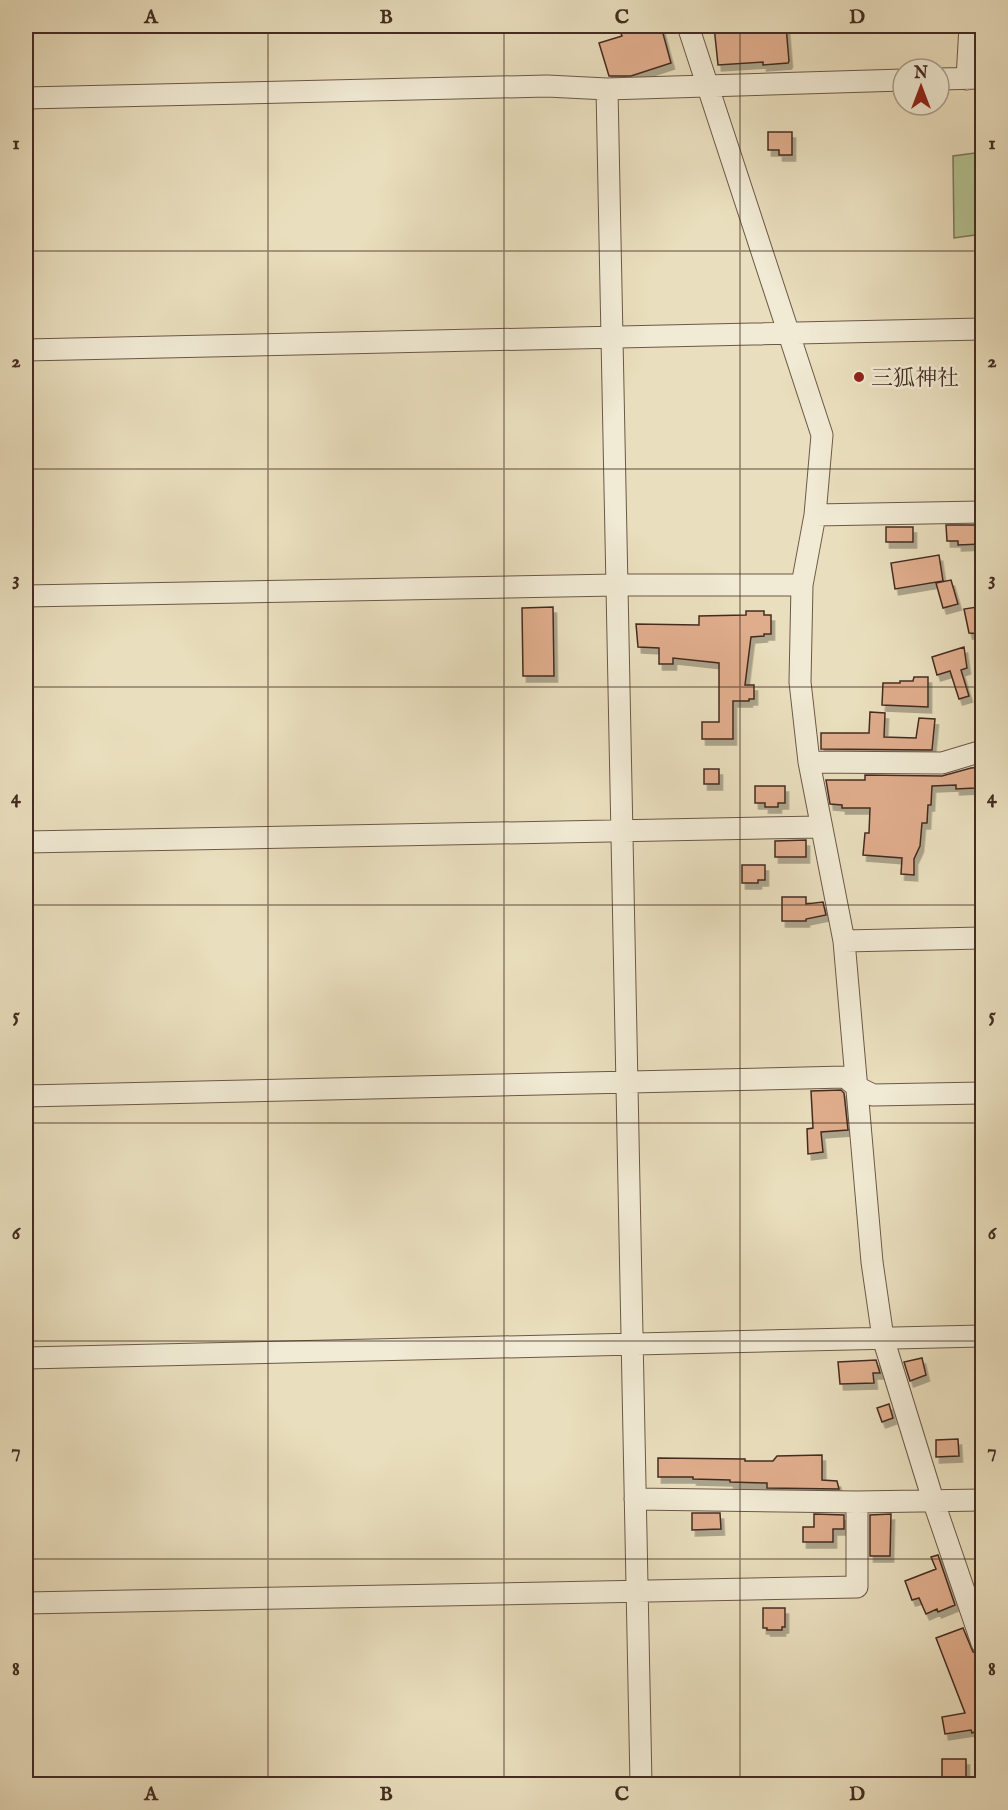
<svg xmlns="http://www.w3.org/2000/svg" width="1008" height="1810" font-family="'IM FELL English','Noto Serif JP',serif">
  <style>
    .green { fill: #b4c293; stroke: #7c765a; stroke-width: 1.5 }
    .building { fill: #e0ad8c; stroke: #432b20; stroke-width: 1.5; filter: url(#shadow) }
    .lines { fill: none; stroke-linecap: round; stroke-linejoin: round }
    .minor-casing { stroke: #6c5847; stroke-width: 23 }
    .minor { stroke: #f1ead4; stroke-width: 21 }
    .grid { fill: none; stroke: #432b20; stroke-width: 1.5; stroke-opacity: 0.55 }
    .poi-dot { fill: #8f2418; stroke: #f1ead4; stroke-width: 2 }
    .labels { text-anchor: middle; stroke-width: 5; stroke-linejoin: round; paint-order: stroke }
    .poi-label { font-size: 22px; fill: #432b20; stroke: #f1ead4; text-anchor: start }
    .neatline { fill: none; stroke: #432b20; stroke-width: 2 }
    .grid-label { font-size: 20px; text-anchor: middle; font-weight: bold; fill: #432b20 }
  </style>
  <defs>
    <filter id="shadow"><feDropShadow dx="3.5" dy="6" stdDeviation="0" flood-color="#0004"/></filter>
  </defs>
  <rect width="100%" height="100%" fill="#e9debd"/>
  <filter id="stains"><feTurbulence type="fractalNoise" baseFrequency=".00333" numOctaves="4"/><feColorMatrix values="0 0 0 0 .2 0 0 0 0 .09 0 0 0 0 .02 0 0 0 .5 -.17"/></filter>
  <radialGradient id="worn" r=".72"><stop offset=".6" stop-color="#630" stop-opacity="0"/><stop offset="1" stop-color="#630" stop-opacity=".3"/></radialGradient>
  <path class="green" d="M982 152V234L954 238 953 156Z"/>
  <path class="building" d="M618 26H661L671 63 631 76H609L599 43 622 36Z
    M714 26H786L789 61 788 63 763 65V62L718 65Z
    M768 132H792V155H779V150H768Z
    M946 525H982V544L958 545V541H947Z
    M886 527H913V542H886Z
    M939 555 943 581 895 589 891 563Z
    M951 580 958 604 943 608 936 583Z
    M553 607 554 676H523L522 608Z
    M977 607 979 622H982V634L969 633 964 609Z
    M746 611H764V615H771V634H764V636L751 637 745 685H754V699H749V701H733V739H702V722H719V663L673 658V664H659V648L638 647 636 624 699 625V616L746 615Z
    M964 647 967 668 961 670 969 696 959 699 950 671 937 675 932 657Z
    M914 677H928V707L882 705 883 683H900V681H913Z
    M870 712 885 713 884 737 916 738 919 718 935 719 932 750 821 749V733H869Z
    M981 767 982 782H975V788L956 789V785L932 786 931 805H928L927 823H922L920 846 914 859V875L901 874 902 858 863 855 865 833H869L870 808H842V805L830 804 826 780H865V775L942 776 971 768Z
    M704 769H719V784H704Z
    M755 786H785V803H778V807H765V803H755Z
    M806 840V857H775V841Z
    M742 865H765V880H758V883H742Z
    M782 897H806V904L823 902 826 915 806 919V921H782Z
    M841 1090 844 1093 848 1130 821 1132 823 1152 808 1154 807 1129 813 1128 811 1091Z
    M922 1358 926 1375 910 1381 904 1362Z
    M876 1360 880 1373H873L874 1383 840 1384 838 1362Z
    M889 1404 893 1418 882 1422 877 1408Z
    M958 1439 959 1456 936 1457V1440Z
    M822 1455V1480L837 1481 839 1489 767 1488V1483L730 1482V1480L693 1479V1477H658V1458L745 1459V1461H773L777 1456Z
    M692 1513H720L721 1529 692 1530Z
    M814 1514 844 1515V1529H833V1542H803V1527H814Z
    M891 1514 890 1556H870V1515Z
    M938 1555 955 1605 938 1612 937 1609 926 1614 919 1598 912 1600 905 1581 936 1569 931 1557Z
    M763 1608H785V1627H782V1630H767V1628H763Z
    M963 1628 973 1652 982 1655V1729L972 1733 971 1730 945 1734 942 1717 965 1713 936 1638Z
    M942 1759H966V1777H942Z"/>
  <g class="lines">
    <defs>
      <path id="minor" d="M688 26 822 435 815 515 802 585 800 682 809 762 844 941 872 1262 883 1338 933 1500 982 1643
        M939 79 982 78
        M967 79 970 26
        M607 89 641 1784
        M26 98 547 86 607 89 903 80
        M26 350 982 329
        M815 515 982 512
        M26 596 616 585H802
        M809 762 942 763 982 751
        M26 842 821 827
        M844 941 982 938
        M26 1096 845 1077 857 1087 873 1095 982 1093
        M26 1358 982 1336
        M635 1499 857 1502 982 1500
        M26 1603 857 1587V1502"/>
    </defs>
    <use href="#minor" class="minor-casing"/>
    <use href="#minor" class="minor"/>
  </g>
  <path class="grid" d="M268 26V1784M504 26V1784M740 26V1784M26 251H982M26 469H982M26 687H982M26 905H982M26 1123H982M26 1341H982M26 1559H982"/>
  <circle class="poi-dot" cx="859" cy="377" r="6"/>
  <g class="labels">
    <g class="poi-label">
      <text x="871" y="385">三狐神社</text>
    </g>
  </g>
  <rect width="1008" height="1810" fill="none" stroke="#e9debd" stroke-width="66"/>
  <g transform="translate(921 87)"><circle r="28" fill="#f1ead4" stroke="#ab9e8c" stroke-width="1.5"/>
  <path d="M0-4.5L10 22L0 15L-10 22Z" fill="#8f2418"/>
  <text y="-9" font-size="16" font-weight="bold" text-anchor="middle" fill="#432b20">N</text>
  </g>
  <rect x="33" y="33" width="942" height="1744" class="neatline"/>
  <g class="grid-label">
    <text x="151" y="23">A</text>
    <text x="386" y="23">B</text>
    <text x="622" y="23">C</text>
    <text x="857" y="23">D</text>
    <text x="16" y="149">1</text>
    <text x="992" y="149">1</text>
    <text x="16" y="367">2</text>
    <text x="992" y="367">2</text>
    <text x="16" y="585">3</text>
    <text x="992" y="585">3</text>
    <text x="16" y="803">4</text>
    <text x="992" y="803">4</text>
    <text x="16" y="1021">5</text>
    <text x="992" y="1021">5</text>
    <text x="16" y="1239">6</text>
    <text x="992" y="1239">6</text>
    <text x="16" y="1457">7</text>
    <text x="992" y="1457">7</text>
    <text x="16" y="1675">8</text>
    <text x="992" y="1675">8</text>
    <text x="151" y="1800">A</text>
    <text x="386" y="1800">B</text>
    <text x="622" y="1800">C</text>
    <text x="857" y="1800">D</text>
  </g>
  <rect width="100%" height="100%" filter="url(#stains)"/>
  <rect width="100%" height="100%" fill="url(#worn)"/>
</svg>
